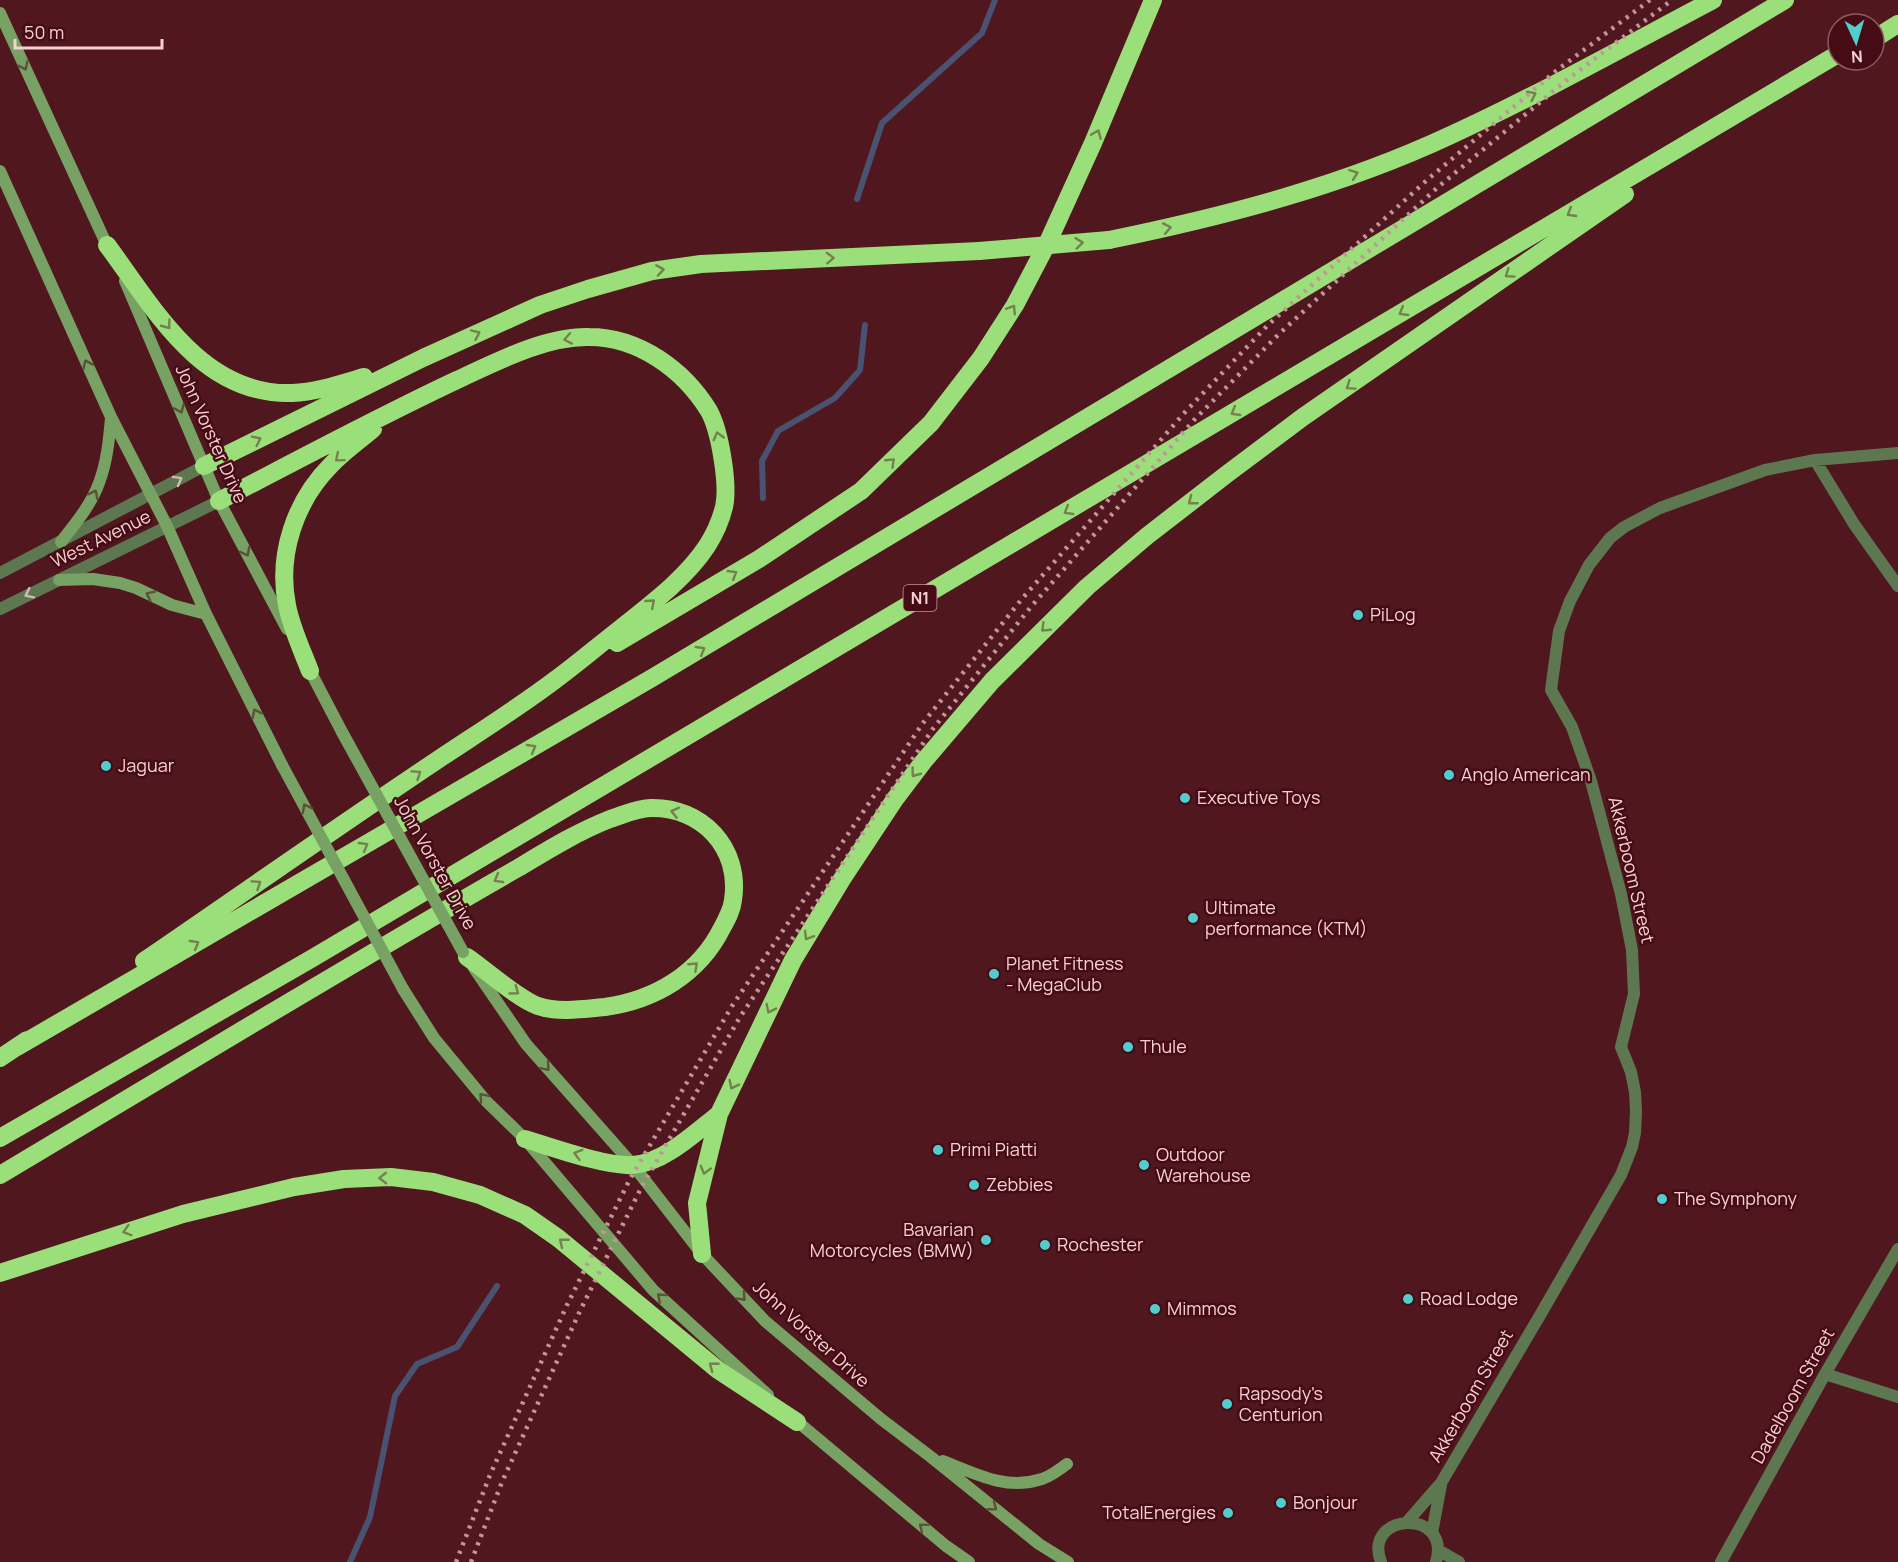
<svg xmlns="http://www.w3.org/2000/svg" width="1898" height="1562" font-family="Manrope,sans-serif">
  <style>
    .lines { fill: none; stroke-linecap: round; stroke-linejoin: round }
    .stream { stroke: #4a5271; stroke-width: 6 }
    .minor { stroke: #5d7851; stroke-width: 12 }
    .tertiary { stroke: #5d7851; stroke-width: 12 }
    .secondary { stroke: #77a263; stroke-width: 12 }
    .motorway { stroke: #9bdf7b; stroke-width: 18 }
    .rail { stroke: #c29699; stroke-width: 4.5; stroke-dasharray: 3 6; stroke-linecap: butt }
    .secondary-bridge { stroke: #77a263; stroke-width: 12 }
    .motorway-bridge { stroke: #9bdf7b; stroke-width: 18 }
    .oneway { stroke: #5c5038 }
    .oneway2 { stroke: #74804d }
    .oneway3 { stroke: #d0bbb2 }
    .poi-dot { fill: #52cdce; stroke: #450c15; stroke-width: 2 }
    .labels { text-anchor: middle; stroke-width: 5; stroke-linejoin: round; paint-order: stroke }
    .shield { fill: #450c15; stroke: #c29699; stroke-width: 1.5 }
    .shield-label { font-size: 16px; font-weight: bold; fill: #f7d1d2 }
    .street-label { font-size: 18px; fill: #f7d1d2; stroke: #450c15 }
    .poi-label { font-size: 18px; fill: #f7d1d2; stroke: #450c15; text-anchor: start }
  </style>
  <rect width="100%" height="100%" fill="#50171f"/>
  <g class="lines">
    <path class="stream" d="M857 199 882 123 982 33 995 0
      M763 498 762 461 778 431 835 398 860 370 865 325
      M350 1562 370 1517 395 1396 417 1364 457 1347 497 1286"/>
    <path class="minor" d="M1815 460 1854 524 1898 586
      M1825 1374 1898 1397
      M1407 1522 1441 1483 1539 1317 1621 1175 1632 1147 1635 1133 1636 1111 1635 1092 1631 1072 1621 1047 1634 994 1632 950 1621 894 1591 781 1572 727 1551 690 1559 631 1570 601 1589 565 1610 538 1624 527 1660 508 1765 470 1815 460 1898 453
      M1432 1533 1441 1485
      M1438 1550 1459 1562
      M1381 1562C1362 1512 1452 1508 1436 1562
      M1721 1562 1825 1374 1898 1249"/>
    <path class="tertiary" d="M0 573 204 466
      M0 609 219 501"/>
    <path class="secondary" d="M0 13 110 252
      M0 171 111 417 167 526 206 614 282 765
      M125 281 219 501 287 629
      M61 542C75 524 91 505 99 483 107 462 109 440 111 418
      M59 580 93 579 120 583 136 588 172 605 206 614
      M307 665 342 732
      M474 968 526 1044 633 1165 702 1254 765 1321 881 1419 931 1457 1039 1544 1068 1562
      M403 989 434 1038 486 1101 525 1139 653 1290 768 1395
      M792 1417 946 1546 969 1562
      M943 1461C974 1473 1005 1490 1038 1480 1049 1478 1058 1470 1067 1464"/>
    <path class="motorway" d="M1874 39 1898 24
      M1109 240C1226 216 1342 186 1451 135 1540 94 1626 46 1713 0
      M107 245C154 308 201 396 292 393 317 392 340 384 364 377
      M204 466 423 358 540 305 588 289 652 271 701 264 979 251
      M617 643 759 559 861 491 931 423 981 358 1015 305 1048 242 1093 143 1153 0
      M310 671C302 650 291 627 287 605 277 555 295 501 331 465 343 452 359 441 373 429
      M144 961C242 894 340 825 439 759 478 733 518 708 555 680 578 663 599 645 621 628 651 604 686 578 707 546 714 535 721 519 724 507 729 485 720 431 709 411 684 370 639 337 589 337 545 336 496 362 457 380 376 418 298 460 219 501
      M17 1047 652 678 1785 0
      M0 1058 27 1040
      M0 1138 311 959 1838 54
      M525 1139C551 1147 607 1167 633 1165 664 1163 696 1132 719 1114
      M0 1175C133 1095 267 1015 401 936 440 913 479 890 518 868 548 850 577 832 610 819 623 815 637 808 651 808 702 807 741 848 733 900 732 910 727 919 722 928 699 974 655 1000 605 1007 584 1009 558 1013 538 1006 518 999 486 970 467 957
      M702 1254 697 1203 719 1114 793 960 842 879 895 799 923 762 992 681 1087 587 1147 536 1227 474 1303 417 1625 194
      M0 1273 183 1214 294 1187 344 1179 391 1177 433 1182 480 1195 525 1215 558 1238 718 1370 797 1422"/>
    <path class="rail" d="M456 1562 490 1475 567 1305 630 1179 732 1006 923 723 1021 600 1186 411 1268 325 1427 180 1556 71 1650 0
      M471 1562 502 1482 579 1313 641 1188 740 1017 932 730 1030 608 1195 419 1279 334 1438 187 1568 79 1672 0"/>
    <path class="secondary-bridge" d="M342 732 463 952
      M282 765 403 989"/>
    <path class="motorway-bridge" d="M979 251 1109 240"/>
  </g>
  <defs><path id="oneway-chevron" d="M-2-3.5L2.5 0L-2 3.5" fill="none" stroke-width="1.6" stroke-linecap="round" stroke-linejoin="round" transform="scale(1.5)"/></defs>
  <g class="oneway">
    <use href="#oneway-chevron" transform="translate(24 66) rotate(65)"/>
    <use href="#oneway-chevron" transform="translate(87 364) rotate(-114)"/>
    <use href="#oneway-chevron" transform="translate(180 409) rotate(67)"/>
    <use href="#oneway-chevron" transform="translate(94 494) rotate(-63)"/>
    <use href="#oneway-chevron" transform="translate(246 552) rotate(62)"/>
    <use href="#oneway-chevron" transform="translate(150 595) rotate(-154)"/>
    <use href="#oneway-chevron" transform="translate(256 713) rotate(-117)"/>
    <use href="#oneway-chevron" transform="translate(306 808) rotate(-118)"/>
    <use href="#oneway-chevron" transform="translate(546 1067) rotate(49)"/>
    <use href="#oneway-chevron" transform="translate(483 1097) rotate(-131)"/>
    <use href="#oneway-chevron" transform="translate(661 1297) rotate(-138)"/>
    <use href="#oneway-chevron" transform="translate(742 1297) rotate(47)"/>
    <use href="#oneway-chevron" transform="translate(993 1507) rotate(39)"/>
    <use href="#oneway-chevron" transform="translate(923 1527) rotate(-140)"/>
  </g>
  <g class="oneway2">
    <use href="#oneway-chevron" transform="translate(1532 95) rotate(-26)"/>
    <use href="#oneway-chevron" transform="translate(1097 134) rotate(-67)"/>
    <use href="#oneway-chevron" transform="translate(1354 174) rotate(-20)"/>
    <use href="#oneway-chevron" transform="translate(1571 213) rotate(149)"/>
    <use href="#oneway-chevron" transform="translate(1167 228) rotate(-11)"/>
    <use href="#oneway-chevron" transform="translate(1079 243) rotate(-6)"/>
    <use href="#oneway-chevron" transform="translate(830 258) rotate(-2)"/>
    <use href="#oneway-chevron" transform="translate(660 270) rotate(-9)"/>
    <use href="#oneway-chevron" transform="translate(1509 274) rotate(145)"/>
    <use href="#oneway-chevron" transform="translate(1012 309) rotate(-58)"/>
    <use href="#oneway-chevron" transform="translate(1403 312) rotate(149)"/>
    <use href="#oneway-chevron" transform="translate(167 325) rotate(53)"/>
    <use href="#oneway-chevron" transform="translate(476 334) rotate(-24)"/>
    <use href="#oneway-chevron" transform="translate(568 339) rotate(169)"/>
    <use href="#oneway-chevron" transform="translate(1350 386) rotate(145)"/>
    <use href="#oneway-chevron" transform="translate(1235 412) rotate(149)"/>
    <use href="#oneway-chevron" transform="translate(718 436) rotate(-105)"/>
    <use href="#oneway-chevron" transform="translate(257 440) rotate(-26)"/>
    <use href="#oneway-chevron" transform="translate(339 458) rotate(140)"/>
    <use href="#oneway-chevron" transform="translate(891 462) rotate(-44)"/>
    <use href="#oneway-chevron" transform="translate(1192 501) rotate(142)"/>
    <use href="#oneway-chevron" transform="translate(1068 511) rotate(149)"/>
    <use href="#oneway-chevron" transform="translate(733 574) rotate(-31)"/>
    <use href="#oneway-chevron" transform="translate(651 603) rotate(-41)"/>
    <use href="#oneway-chevron" transform="translate(1045 628) rotate(136)"/>
    <use href="#oneway-chevron" transform="translate(701 650) rotate(-31)"/>
    <use href="#oneway-chevron" transform="translate(532 748) rotate(-30)"/>
    <use href="#oneway-chevron" transform="translate(915 773) rotate(127)"/>
    <use href="#oneway-chevron" transform="translate(417 774) rotate(-34)"/>
    <use href="#oneway-chevron" transform="translate(675 812) rotate(-166)"/>
    <use href="#oneway-chevron" transform="translate(364 846) rotate(-30)"/>
    <use href="#oneway-chevron" transform="translate(498 879) rotate(150)"/>
    <use href="#oneway-chevron" transform="translate(257 884) rotate(-34)"/>
    <use href="#oneway-chevron" transform="translate(808 936) rotate(121)"/>
    <use href="#oneway-chevron" transform="translate(195 944) rotate(-30)"/>
    <use href="#oneway-chevron" transform="translate(694 966) rotate(-43)"/>
    <use href="#oneway-chevron" transform="translate(515 991) rotate(36)"/>
    <use href="#oneway-chevron" transform="translate(770 1009) rotate(116)"/>
    <use href="#oneway-chevron" transform="translate(733 1085) rotate(116)"/>
    <use href="#oneway-chevron" transform="translate(578 1154) rotate(-164)"/>
    <use href="#oneway-chevron" transform="translate(705 1170) rotate(105)"/>
    <use href="#oneway-chevron" transform="translate(383 1178) rotate(179)"/>
    <use href="#oneway-chevron" transform="translate(127 1231) rotate(163)"/>
    <use href="#oneway-chevron" transform="translate(563 1242) rotate(-141)"/>
    <use href="#oneway-chevron" transform="translate(713 1366) rotate(-142)"/>
  </g>
  <g class="oneway3">
    <use href="#oneway-chevron" transform="translate(178 480) rotate(-29)"/>
    <use href="#oneway-chevron" transform="translate(29 594) rotate(154)"/>
  </g>
  <g class="poi-dot">
    <circle cx="1358" cy="615" r="6"/>
    <circle cx="106" cy="766" r="6"/>
    <circle cx="1449" cy="775" r="6"/>
    <circle cx="1185" cy="798" r="6"/>
    <circle cx="1193" cy="918" r="6"/>
    <circle cx="994" cy="974" r="6"/>
    <circle cx="1128" cy="1047" r="6"/>
    <circle cx="938" cy="1150" r="6"/>
    <circle cx="1144" cy="1165" r="6"/>
    <circle cx="974" cy="1185" r="6"/>
    <circle cx="1662" cy="1199" r="6"/>
    <circle cx="986" cy="1240" r="6"/>
    <circle cx="1045" cy="1245" r="6"/>
    <circle cx="1408" cy="1299" r="6"/>
    <circle cx="1155" cy="1309" r="6"/>
    <circle cx="1227" cy="1404" r="6"/>
    <circle cx="1281" cy="1503" r="6"/>
    <circle cx="1228" cy="1513" r="6"/>
  </g>
  <g class="labels">
    <rect class="shield" x="903.5" y="585" width="33" height="26" rx="4.5"/>
    <g class="shield-label">
      <text x="920" y="604">N1</text>
    </g>
    <g class="street-label">
      <text transform="translate(211 434) rotate(66)" y="6">John Vorster Drive</text>
      <text transform="translate(101 539) rotate(-26)" y="6">West Avenue</text>
      <text transform="translate(435 863) rotate(61)" y="6">John Vorster Drive</text>
      <text transform="translate(1631 870) rotate(77)" y="6">Akkerboom Street</text>
      <text transform="translate(811 1334) rotate(42)" y="6">John Vorster Drive</text>
      <text transform="translate(1471 1396) rotate(-60)" y="6">Akkerboom Street</text>
      <text transform="translate(1793 1396) rotate(-61)" y="6">Dadelboom Street</text>
    </g>
    <g class="poi-label">
      <text x="1370" y="621">PiLog</text>
      <text x="118" y="772">Jaguar</text>
      <text x="1461" y="781">Anglo American</text>
      <text x="1197" y="804">Executive Toys</text>
      <text x="1205" y="914">Ultimate<tspan x="1205" dy="21">performance (KTM)</tspan></text>
      <text x="1006" y="970">Planet Fitness<tspan x="1006" dy="21">- MegaClub</tspan></text>
      <text x="1140" y="1053">Thule</text>
      <text x="950" y="1156">Primi Piatti</text>
      <text x="1156" y="1161">Outdoor<tspan x="1156" dy="21">Warehouse</tspan></text>
      <text x="986" y="1191">Zebbies</text>
      <text x="1674" y="1205">The Symphony</text>
      <text x="974" y="1236" text-anchor="end">Bavarian<tspan x="974" dy="21">Motorcycles (BMW)</tspan></text>
      <text x="1057" y="1251">Rochester</text>
      <text x="1420" y="1305">Road Lodge</text>
      <text x="1167" y="1315">Mimmos</text>
      <text x="1239" y="1400">Rapsody's<tspan x="1239" dy="21">Centurion</tspan></text>
      <text x="1293" y="1509">Bonjour</text>
      <text x="1216" y="1519" text-anchor="end">TotalEnergies</text>
    </g>
  </g>
  <g transform="translate(1856 42) rotate(176)"><circle r="28" fill="#450c15" stroke="#8c5b61" stroke-width="1.5"/>
  <path d="M0-4.5L10 22L0 15L-10 22Z" fill="#52cdce"/>
  <text y="-9" font-size="16" font-weight="bold" text-anchor="middle" fill="#f7d1d2">N</text>
  </g>
  <path d="M15 39v9h147v-9" fill="none" stroke="#f7d1d2" stroke-width="3"/>
  <text x="24" y="39" font-size="18" fill="#f7d1d2" stroke="#450c15" stroke-width="4.5" paint-order="stroke">50 m</text>
</svg>
